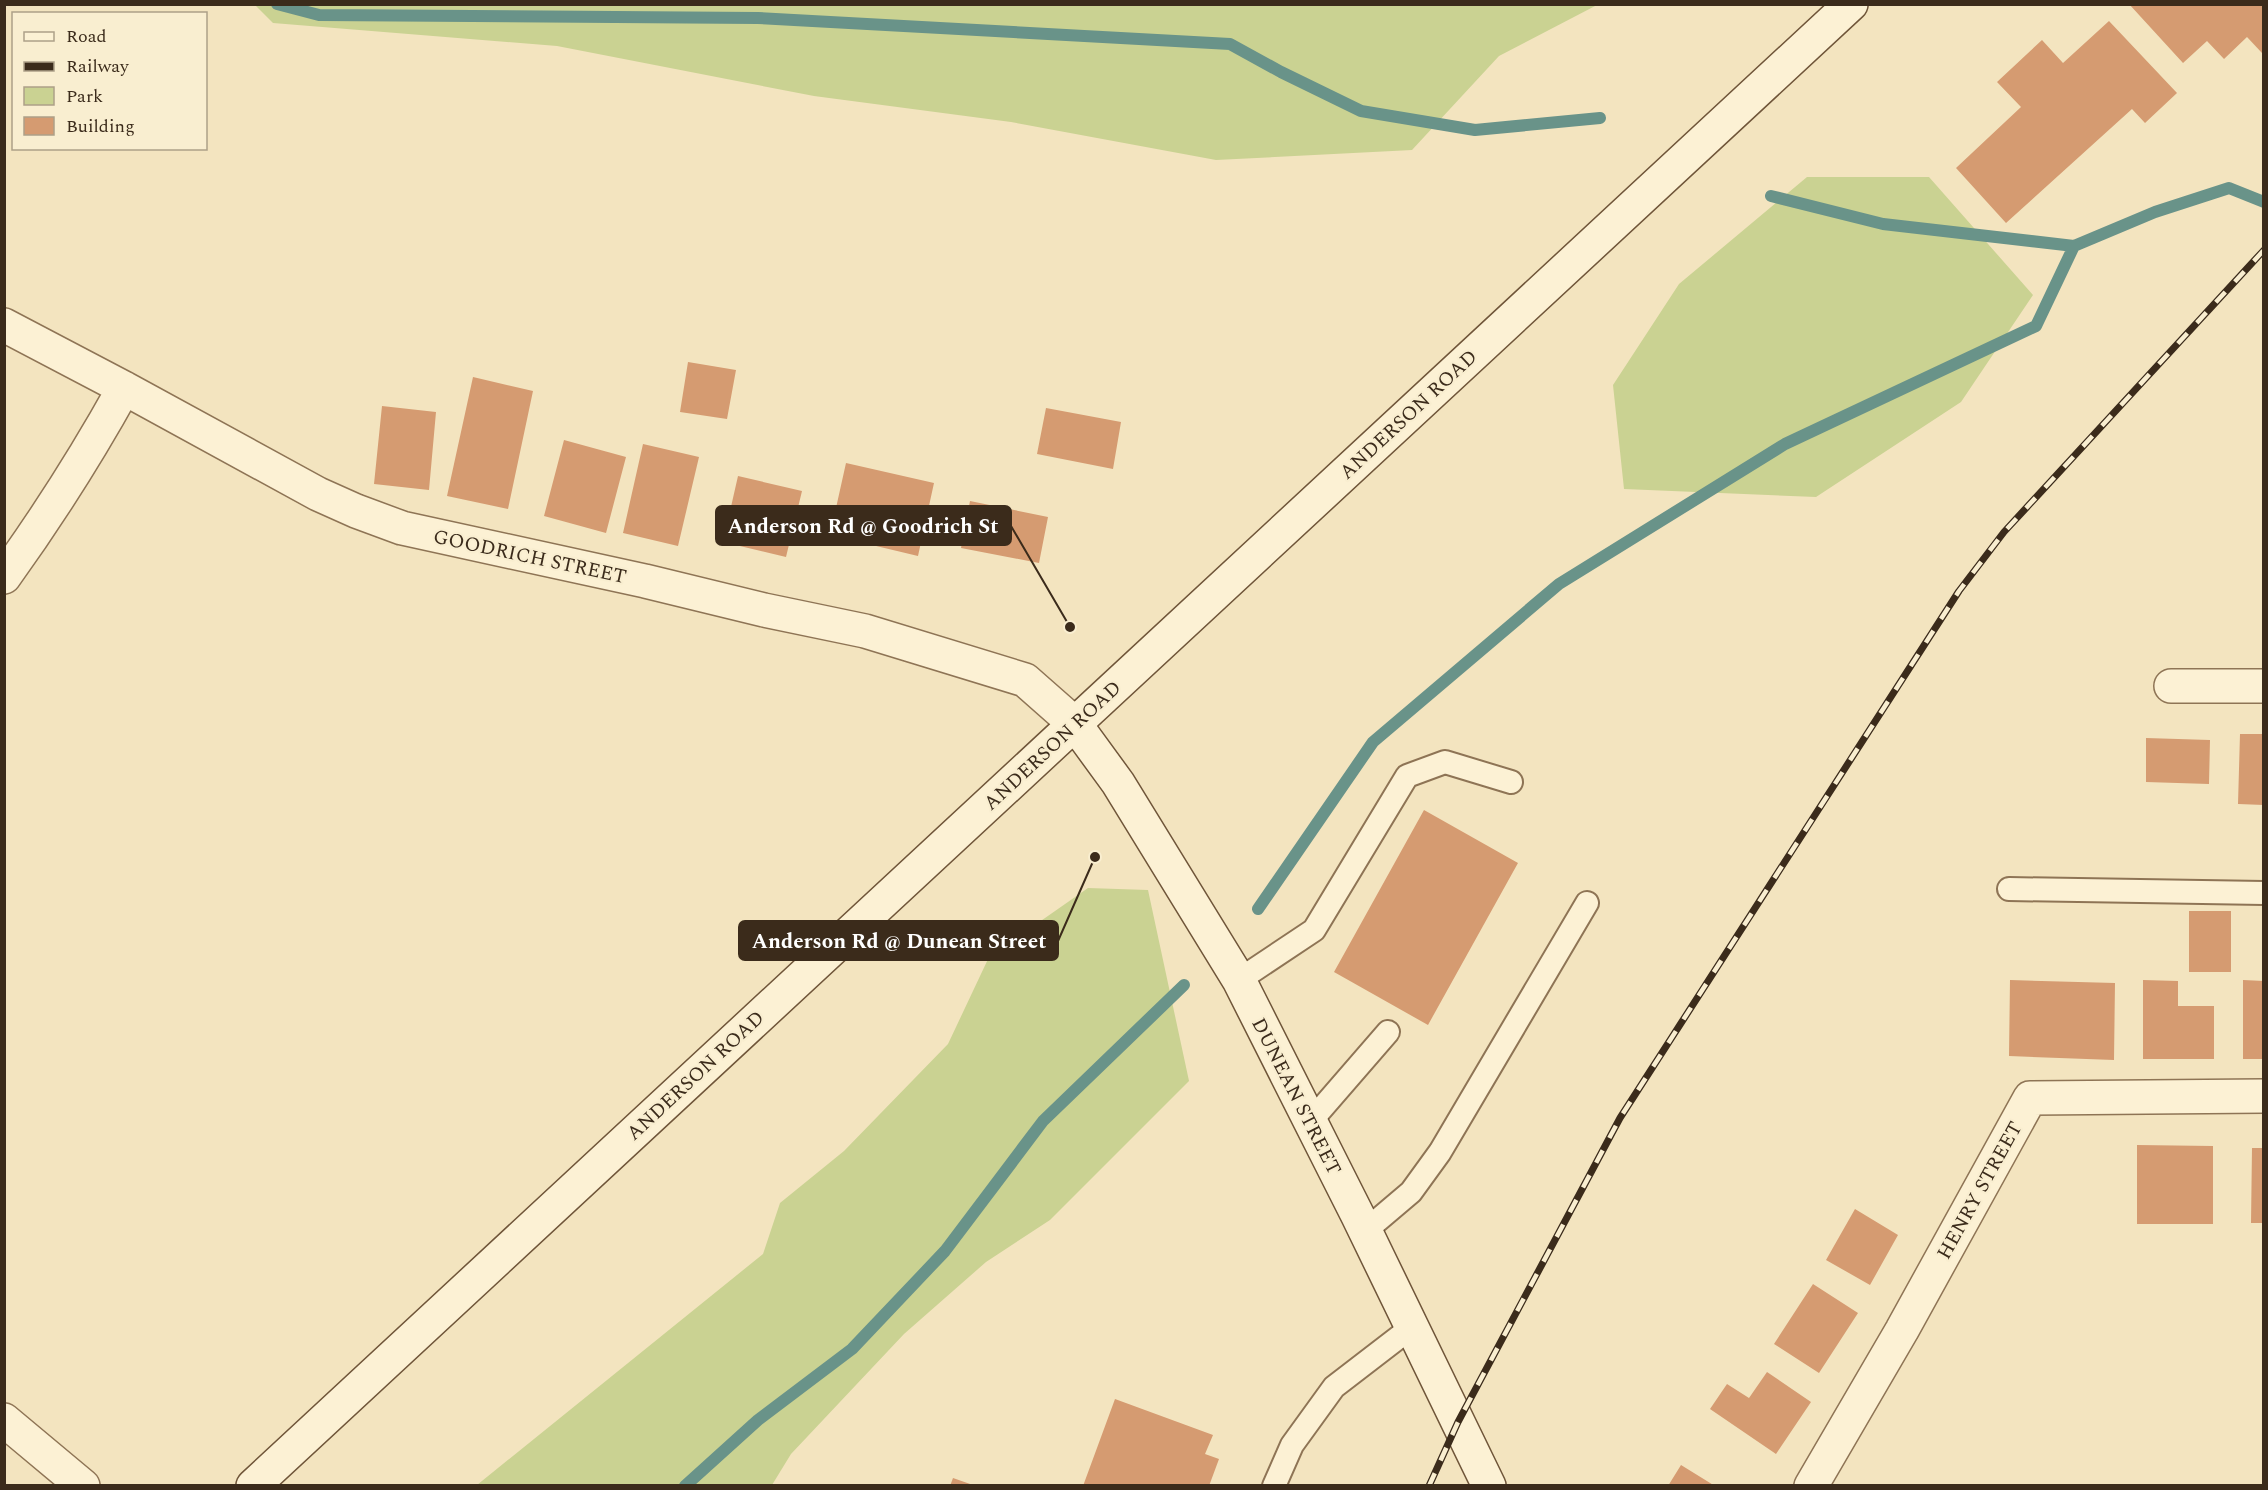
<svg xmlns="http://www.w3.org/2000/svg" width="2268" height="1490" font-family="Spectral,serif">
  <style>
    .green { fill: #cad292 }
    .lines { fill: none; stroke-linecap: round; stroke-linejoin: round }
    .stream { stroke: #699389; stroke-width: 12 }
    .building { fill: #d59b71 }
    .lane-casing { stroke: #8e7455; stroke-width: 26 }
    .street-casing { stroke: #8e7455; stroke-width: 36 }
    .secondary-casing { stroke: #6f5539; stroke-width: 36 }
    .lane { stroke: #fcf1d4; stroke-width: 22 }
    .street { stroke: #fcf1d4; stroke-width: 33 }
    .secondary { stroke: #fcf1d4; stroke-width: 33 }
    .rail-casing { stroke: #3b2b1b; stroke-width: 7 }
    .rail { stroke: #f9eed0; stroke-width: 4.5; stroke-dasharray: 14; stroke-linecap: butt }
    .labels { text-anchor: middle; stroke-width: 4.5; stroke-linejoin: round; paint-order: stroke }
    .street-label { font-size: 20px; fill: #3b2b1b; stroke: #f9eed0 }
    .leader { fill: none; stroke: #3b2b1b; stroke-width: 2 }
    .callout-dot { fill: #3b2b1b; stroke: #f9eed0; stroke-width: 2 }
    .callout { fill: #3b2b1b; stroke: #3b2b1b; stroke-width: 2 }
    .callout-label { font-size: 21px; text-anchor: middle; font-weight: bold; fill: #fff }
  </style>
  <rect width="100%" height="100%" fill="#f3e4bf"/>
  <path class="green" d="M255 5H1597L1499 56 1412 150 1216 160 1011 122 814 96 557 46 273 23Z
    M1807 177H1929L2033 295 1961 402 1816 497 1624 489 1613 385 1679 284Z
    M1088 888 1148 890 1189 1081 1050 1220 986 1262 904 1334 791 1454 772 1485H477L763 1254 780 1203 844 1151 948 1044 989 957Z"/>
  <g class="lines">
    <path class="stream" d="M277 4 319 15 758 18 1230 44 1281 72 1361 111 1475 130 1600 118
      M1771 196 1883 224 2074 246 2155 212 2229 188 2264 202
      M1258 909 1373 742 1559 584 1785 444 2036 326 2074 246
      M685 1486 758 1420 852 1349 945 1251 1043 1121 1184 985"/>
  </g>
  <path class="building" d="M2129 4H2264V52L2262 53 2247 37 2224 59 2207 41 2183 63Z
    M2109 21 2177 93 2145 123 2132 109 2006 223 1956 168 2021 107 1997 82 2042 40 2063 63Z
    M688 362 736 370 727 419 680 412Z
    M473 377 533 391 508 509 447 496Z
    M382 406 436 412 429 490 374 484Z
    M1046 408 1121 422 1113 469 1037 454Z
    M564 440 626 457 606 533 544 516Z
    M643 444 699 457 678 546 623 533Z
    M846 463 934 483 918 556 830 535Z
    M738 476 802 491 786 557 723 542Z
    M970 501 1048 517 1039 563 961 548Z
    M2240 734H2264V805L2238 804Z
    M2146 738 2210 740 2209 784 2146 782Z
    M1424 810 1518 863 1428 1025 1334 972Z
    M2189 911H2231V972H2189Z
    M2010 980 2115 983 2114 1060 2009 1056Z
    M2143 980 2178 981V1006H2214V1059H2143Z
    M2243 980 2264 981V1059H2243Z
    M2137 1145 2213 1146V1224H2137Z
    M2252 1148H2264V1223H2251Z
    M1855 1209 1898 1235 1870 1285 1826 1260Z
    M1813 1284 1858 1313 1819 1373 1774 1344Z
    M1767 1372 1811 1402 1776 1454 1710 1409 1727 1384 1749 1398Z
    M1115 1399 1213 1435 1205 1454 1219 1459 1209 1486H1083Z
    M1681 1465 1715 1486H1668Z
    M953 1478 973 1485V1486H950Z"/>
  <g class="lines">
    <defs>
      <path id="lane" d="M2009 889 2264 893
        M1239 980 1314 930 1407 776 1445 762 1511 782
        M1310 1122 1388 1032
        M1365 1231 1411 1192 1440 1152 1587 903
        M1274 1486 1292 1445 1334 1387 1412 1327"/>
      <path id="street" d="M4 325 124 388 318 494 356 511 402 528 645 581 764 610 865 631 1025 680 1075 724
        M4 577C48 516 88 453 124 388
        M2171 686H2264
        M4 1420 83 1486
        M1811 1486 1902 1330 2030 1098 2264 1096"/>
      <path id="secondary" d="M1075 724 1118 783 1239 980 1358 1216 1489 1486
        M253 1486 1851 4"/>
    </defs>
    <use href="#lane" class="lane-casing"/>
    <use href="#street" class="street-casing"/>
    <use href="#secondary" class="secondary-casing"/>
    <use href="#lane" class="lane"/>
    <use href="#street" class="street"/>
    <use href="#secondary" class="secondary"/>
    <defs>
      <path id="rail" d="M1429 1486 1458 1422 1620 1118 1959 591 2004 532 2264 250"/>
    </defs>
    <use href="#rail" class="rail-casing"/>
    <use href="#rail" class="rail"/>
  </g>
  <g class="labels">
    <g class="street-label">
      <text transform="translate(1408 414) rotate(-43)" y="7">ANDERSON ROAD</text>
      <text transform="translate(530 556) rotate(12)" y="7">GOODRICH STREET</text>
      <text transform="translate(1052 745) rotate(-43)" y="7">ANDERSON ROAD</text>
      <text transform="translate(695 1075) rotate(-43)" y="7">ANDERSON ROAD</text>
      <text transform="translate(1297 1096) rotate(63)" y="7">DUNEAN STREET</text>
      <text transform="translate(1979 1190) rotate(-61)" y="7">HENRY STREET</text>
    </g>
  </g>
  <path class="leader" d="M1070 627L1011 526M1095 857L1058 941"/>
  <g class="callout-dot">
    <circle cx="1070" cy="627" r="6"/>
    <circle cx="1095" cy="857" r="6"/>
  </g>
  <g class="callout">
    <rect x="716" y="506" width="295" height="39" rx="6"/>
    <rect x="739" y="921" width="319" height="39" rx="6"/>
  </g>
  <g class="callout-label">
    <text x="863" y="533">Anderson Rd @ Goodrich St</text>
    <text x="899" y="948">Anderson Rd @ Dunean Street</text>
  </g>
  <rect width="2268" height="1490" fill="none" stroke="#3b2b1b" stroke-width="12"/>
  <rect x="12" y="12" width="195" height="138" fill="#f9eed0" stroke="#ada088" stroke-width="1.5"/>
  <rect x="24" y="32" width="30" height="9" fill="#fcf1d4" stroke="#ada088" stroke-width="1.5"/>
  <text x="66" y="42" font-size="18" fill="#3b2b1b">Road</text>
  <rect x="24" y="62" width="30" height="9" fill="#3b2b1b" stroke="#ada088" stroke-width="1.5"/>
  <text x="66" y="72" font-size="18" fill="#3b2b1b">Railway</text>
  <rect x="24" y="87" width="30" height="18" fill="#cad292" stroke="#ada088" stroke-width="1.5"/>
  <text x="66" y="102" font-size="18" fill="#3b2b1b">Park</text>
  <rect x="24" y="117" width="30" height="18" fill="#d59b71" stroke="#ada088" stroke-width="1.5"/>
  <text x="66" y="132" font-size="18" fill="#3b2b1b">Building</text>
</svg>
